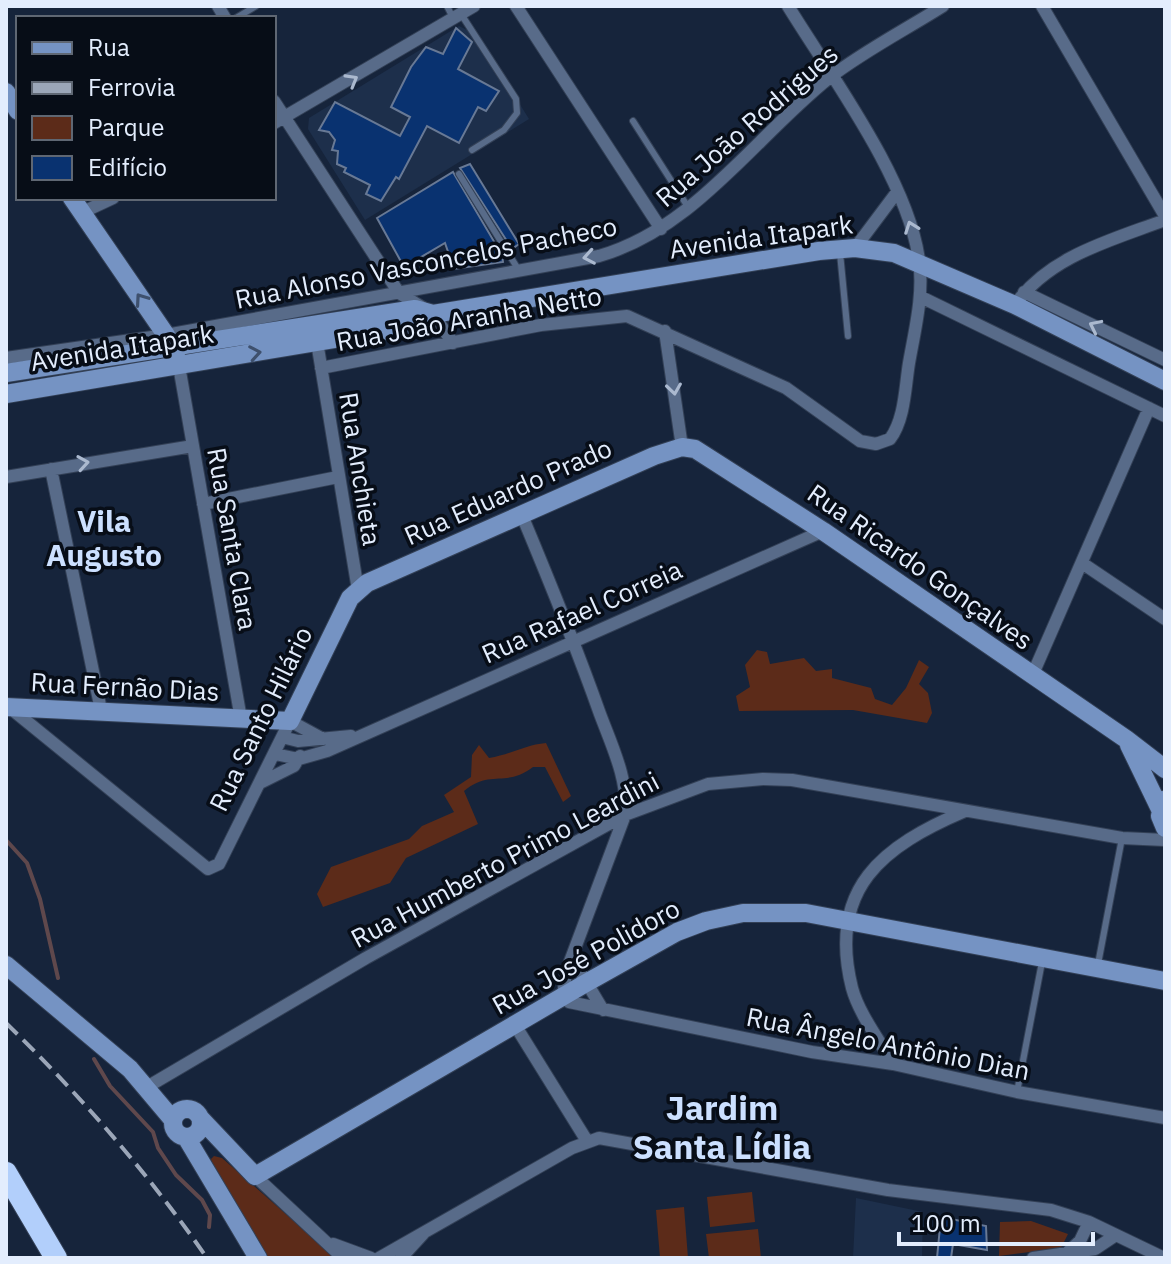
<svg xmlns="http://www.w3.org/2000/svg" width="1171" height="1264" font-family="'IBM Plex Sans',sans-serif">
  <style>
    .built { fill: #1d2f4b }
    .green { fill: #5c2b19 }
    .lines { fill: none; stroke-linecap: round; stroke-linejoin: round }
    .stream { stroke: #5f484c; stroke-width: 4 }
    .building { fill: #093270; stroke: #687995; stroke-width: 2 }
    .lane-casing { stroke: #334056; stroke-width: 8 }
    .street-casing { stroke: #334056; stroke-width: 14 }
    .secondary-casing { stroke: #334056; stroke-width: 20 }
    .highway-casing { stroke: #334056; stroke-width: 24 }
    .lane { stroke: #586b89; stroke-width: 6 }
    .street { stroke: #586b89; stroke-width: 12 }
    .secondary { stroke: #7593c3; stroke-width: 18 }
    .highway { stroke: #b2cffb; stroke-width: 22 }
    .rail { stroke: #9ba6b8; stroke-width: 4; stroke-dasharray: 16 8; stroke-linecap: butt }
    .oneway { stroke: #abb9cf }
    .oneway2 { stroke: #3e506d }
    .labels { text-anchor: middle; stroke-width: 7; stroke-linejoin: round; paint-order: stroke }
    .street-label { font-size: 26px; fill: #e3edfd; stroke: #070d17 }
    .quarter-label { font-size: 30px; font-weight: bold; fill: #cce0ff; stroke: #070d17 }
    .district-label { font-size: 34px; font-weight: bold; fill: #cce0ff; stroke: #070d17 }
  </style>
  <rect width="100%" height="100%" fill="#16243b"/>
  <path class="built" d="M459 26 477 35 529 119 365 220 308 129 309 118Z
    M856 1198 923 1212 922 1258H853Z"/>
  <path class="green" d="M757 650 767 652 770 664 804 658 816 671 832 669V678L871 688 875 699 892 705 906 688 919 660 929 667 919 684 928 693 932 713 927 723 853 710 739 711 736 696 750 687 745 665Z
    M546 743 571 796 563 802 545 767H533C506 788 490 769 464 791L478 824 406 858 390 883 323 907 317 894 331 867 409 839 422 826 454 812 444 795 471 777 472 755 479 745 489 758C510 755 524 745 546 743Z
    M214 1156 222 1158 336 1258H267L213 1168 211 1159Z
    M752 1192 755 1222 710 1227 707 1197Z
    M684 1207 688 1258H660L656 1210Z
    M1031 1221 1068 1234 1061 1248 999 1256 1000 1222Z
    M758 1229 761 1258H709L706 1234Z"/>
  <g class="lines">
    <path class="stream" d="M6 840 27 863 40 899 58 978
      M94 1059 110 1086 153 1132 158 1148 176 1175 202 1200 210 1215 209 1227"/>
  </g>
  <path class="building" d="M456 28 472 42 458 69 499 91 486 111 478 107 459 143 427 126 399 179 396 177 381 201 366 194 370 185 344 172 346 168 337 164 338 151 332 150 335 140 329 132 319 130 335 102 400 136 410 117 391 107 411 67 426 47 443 54Z
    M470 164 519 244 512 249 460 168Z
    M453 172 502 255 503 262 454 269 445 243 404 267 377 218Z
    M941 1217 986 1226 987 1250 953 1244 951 1258H937Z"/>
  <g class="lines">
    <defs>
      <path id="lane" d="M447 6 453 18
        M461 14 516 99 517 113 504 130 472 150
        M236 18 256 6
        M633 121 688 207
        M459 174 518 269
        M840 253 848 336
        M1098 964 1122 838
        M1017 1092 1042 962"/>
      <path id="street" d="M218 6 225 18
        M516 6 661 229
        M1042 6 1165 216
        M274 101 399 293 433 314 453 343
        M274 123 474 6
        M81 213 113 198
        M855 248 897 192
        M1024 292 1165 360
        M921 297 1165 416
        M1015 305C1049 256 1112 240 1165 220
        M665 331 682 447
        M316 336 358 590
        M6 358 166 335 599 256C694 229 754 138 829 78 864 51 905 30 943 6
        M179 366 241 719
        M321 368 541 325 627 316 786 388 860 441 876 444 890 439C905 419 905 387 909 363 915 329 924 294 919 260 908 179 831 76 788 6
        M51 469 101 710
        M6 477 193 446
        M203 504 338 477
        M521 513C549 580 576 646 600 714 612 746 629 781 625 815L566 972 563 996 569 1002 812 1052 893 1064 1017 1092 1165 1118
        M1082 563 1165 619
        M1032 676 1149 408
        M9 707 208 869 219 864 290 721 323 739
        M282 737 298 741 351 736
        M275 754 299 759 327 751 823 531
        M260 783 294 766 300 756
        M572 958 603 1010
        M515 1025 587 1141
        M893 1064C880 1041 859 1014 852 988 827 888 883 846 965 811
        M147 1087 366 958 625 815 708 784 763 779 792 780 1122 838 1165 840
        M255 1176 343 1258
        M333 1244 371 1258
        M1067 1253 1080 1241 1089 1222
        M379 1258 572 1148 599 1138 888 1190 1051 1210 1089 1222 1164 1258
        M401 1258 423 1234
        M1033 1258 1095 1249 1116 1235"/>
      <path id="secondary" d="M6 92 18 111
        M72 198 166 335 176 356
        M6 373 415 309 433 314 819 251 855 248 894 253 1015 305 1165 381
        M6 394 418 325 433 314
        M6 707 290 721 350 598 367 583 654 456 682 447 695 449 823 531 1126 739 1165 769
        M1129 745 1160 809
        M1163 800 1160 816 1165 828
        M6 965 130 1069 173 1120
        M173 1123a14 14 0 1 1 28 0a14 14 0 1 1-28 0Z
        M200 1118 255 1176
        M186 1137 258 1258
        M255 1176 586 983 677 932 706 921 743 913H806L1165 981"/>
      <path id="highway" d="M6 1173 56 1258"/>
    </defs>
    <use href="#lane" class="lane-casing"/>
    <use href="#street" class="street-casing"/>
    <use href="#secondary" class="secondary-casing"/>
    <use href="#highway" class="highway-casing"/>
    <use href="#lane" class="lane"/>
    <use href="#street" class="street"/>
    <use href="#secondary" class="secondary"/>
    <use href="#highway" class="highway"/>
    <path class="rail" d="M6 1023C80 1095 148 1173 207 1258"/>
  </g>
  <defs><path id="oneway-chevron" d="M-2-3.5L2.5 0L-2 3.5" fill="none" stroke-width="1.6" stroke-linecap="round" stroke-linejoin="round" transform="scale(2)"/></defs>
  <g class="oneway">
    <use href="#oneway-chevron" transform="translate(352 80) rotate(-30)"/>
    <use href="#oneway-chevron" transform="translate(911 227) rotate(-110)"/>
    <use href="#oneway-chevron" transform="translate(589 257) rotate(170)"/>
    <use href="#oneway-chevron" transform="translate(1095 326) rotate(-154)"/>
    <use href="#oneway-chevron" transform="translate(674 389) rotate(82)"/>
    <use href="#oneway-chevron" transform="translate(83 463) rotate(-9)"/>
  </g>
  <g class="oneway2">
    <use href="#oneway-chevron" transform="translate(141 299) rotate(-125)"/>
    <use href="#oneway-chevron" transform="translate(255 353) rotate(-10)"/>
  </g>
  <g class="labels">
    <g class="street-label">
      <text transform="translate(747 126) rotate(-41)" y="9">Rua João Rodrigues</text>
      <text transform="translate(761 237) rotate(-8)" y="9">Avenida Itapark</text>
      <text transform="translate(426 263) rotate(-11)" y="9">Rua Alonso Vasconcelos Pacheco</text>
      <text transform="translate(469 319) rotate(-10)" y="9">Rua João Aranha Netto</text>
      <text transform="translate(122 348) rotate(-9)" y="9">Avenida Itapark</text>
      <text transform="translate(360 469) rotate(81)" y="9">Rua Anchieta</text>
      <text transform="translate(508 492) rotate(-24)" y="9">Rua Eduardo Prado</text>
      <text transform="translate(232 539) rotate(80)" y="9">Rua Santa Clara</text>
      <text transform="translate(920 567) rotate(35)" y="9">Rua Ricardo Gonçalves</text>
      <text transform="translate(582 612) rotate(-24)" y="9">Rua Rafael Correia</text>
      <text transform="translate(125 687) rotate(3)" y="9">Rua Fernão Dias</text>
      <text transform="translate(261 719) rotate(-64)" y="9">Rua Santo Hilário</text>
      <text transform="translate(505 860) rotate(-28)" y="9">Rua Humberto Primo Leardini</text>
      <text transform="translate(586 957) rotate(-29)" y="9">Rua José Polidoro</text>
      <text transform="translate(888 1044) rotate(11)" y="9">Rua Ângelo Antônio Dian</text>
    </g>
    <g class="quarter-label">
      <text x="104" y="532">Vila<tspan x="104" dy="34">Augusto</tspan></text>
    </g>
    <g class="district-label">
      <text x="722" y="1120">Jardim<tspan x="722" dy="39">Santa Lídia</tspan></text>
    </g>
  </g>
  <rect width="1171" height="1264" fill="none" stroke="#e3edfd" stroke-width="16"/>
  <rect x="16" y="16" width="260" height="184" fill="#070d17" stroke="#5f6773" stroke-width="2"/>
  <rect x="32" y="42" width="40" height="12" fill="#7593c3" stroke="#5f6773" stroke-width="2"/>
  <text x="88" y="56" font-size="24" fill="#e3edfd">Rua</text>
  <rect x="32" y="82" width="40" height="12" fill="#9ba6b8" stroke="#5f6773" stroke-width="2"/>
  <text x="88" y="96" font-size="24" fill="#e3edfd">Ferrovia</text>
  <rect x="32" y="116" width="40" height="24" fill="#5c2b19" stroke="#5f6773" stroke-width="2"/>
  <text x="88" y="136" font-size="24" fill="#e3edfd">Parque</text>
  <rect x="32" y="156" width="40" height="24" fill="#093270" stroke="#5f6773" stroke-width="2"/>
  <text x="88" y="176" font-size="24" fill="#e3edfd">Edifício</text>
  <path d="M899 1232v12h194v-12" fill="none" stroke="#e3edfd" stroke-width="4"/>
  <text x="911" y="1232" font-size="24" fill="#e3edfd" stroke="#070d17" stroke-width="6" paint-order="stroke">100 m</text>
</svg>
